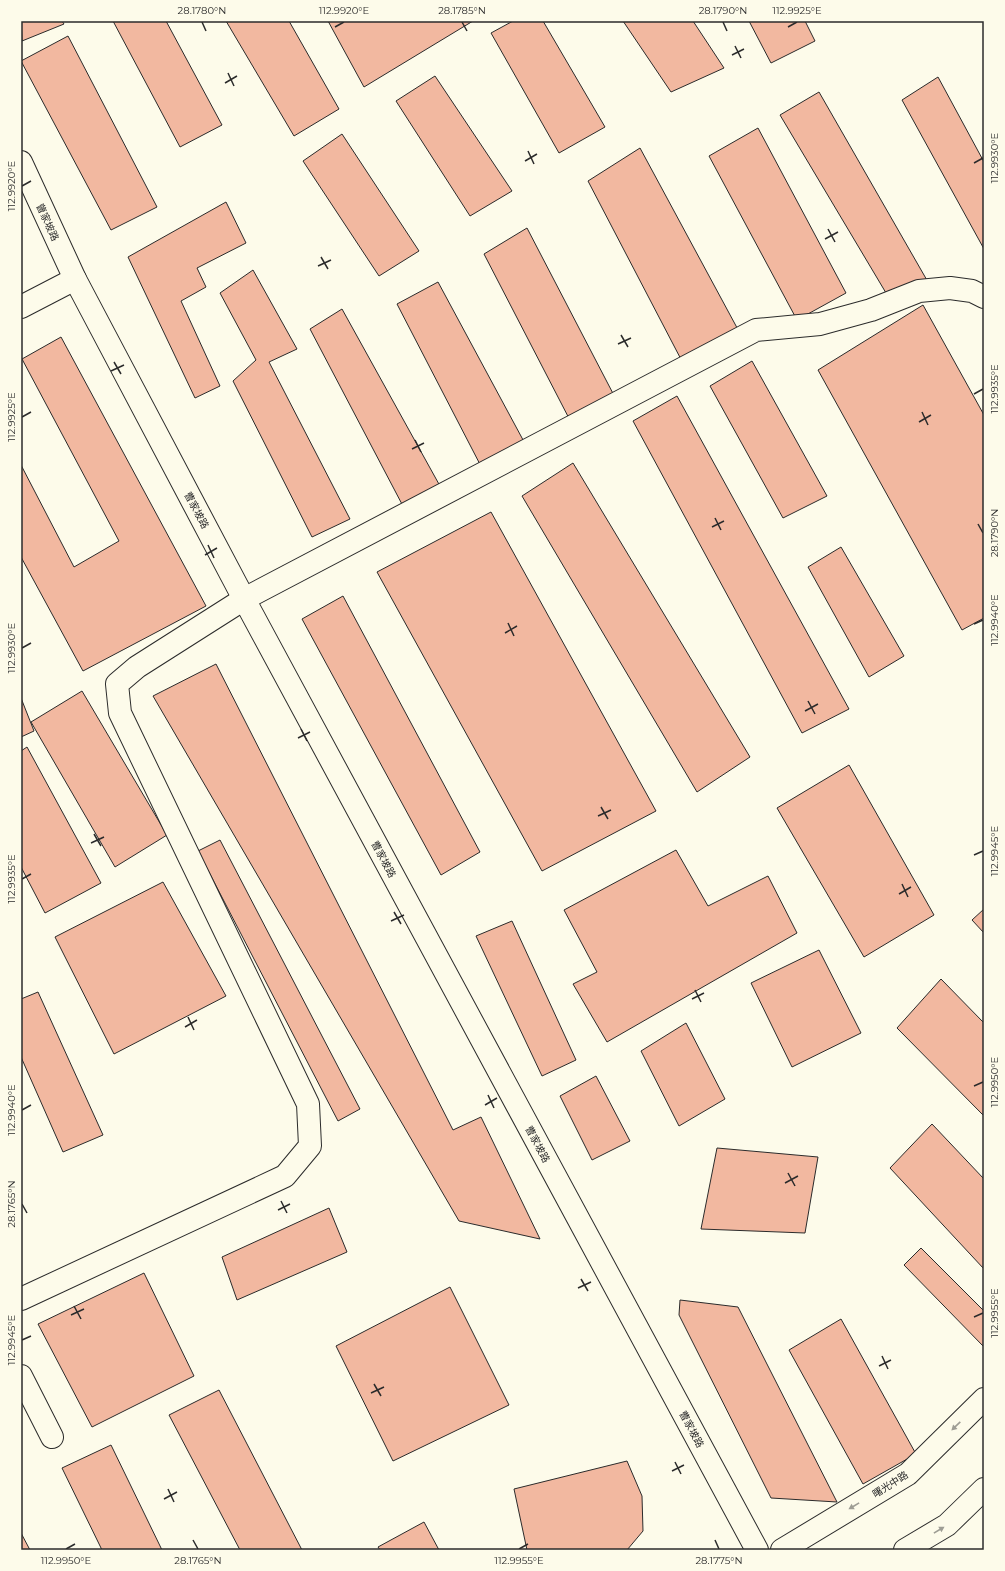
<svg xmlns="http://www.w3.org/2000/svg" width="1005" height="1571" font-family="Montserrat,'Noto Sans SC',sans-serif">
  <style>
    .building { fill: #f2b8a0; stroke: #2b2b2b }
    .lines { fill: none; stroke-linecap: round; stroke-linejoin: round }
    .street-casing { stroke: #2b2b2b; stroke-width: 24 }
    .secondary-casing { stroke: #2b2b2b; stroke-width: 24 }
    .street { stroke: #fdfbea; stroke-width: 22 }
    .secondary { stroke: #fdfbea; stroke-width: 22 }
    .oneway { fill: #9e9d94 }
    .ticks { fill: none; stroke: #2b2b2b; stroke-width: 1.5 }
    .labels { text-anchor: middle; stroke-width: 3; stroke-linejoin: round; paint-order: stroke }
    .street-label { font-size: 10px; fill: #2b2b2b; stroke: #fdfbea }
    .neatline { fill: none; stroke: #2b2b2b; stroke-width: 1.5 }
    .ticks-label { font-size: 10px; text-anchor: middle; fill: #2b2b2b }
  </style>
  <rect width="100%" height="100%" fill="#fdfbea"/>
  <path class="building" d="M21 21H62L64 24 22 41Z
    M113 21H166L222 125 180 147Z
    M226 21H289L339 109 294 136Z
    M328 21H473L364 87Z
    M513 21H543L605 127 559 153 491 33Z
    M623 21H693L724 68 671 92Z
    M749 21H805L815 41 771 63Z
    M68 36 157 207 111 230 21 61Z
    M435 76 512 191 470 216 396 101Z
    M938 77 984 162V249L902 100Z
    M819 92 928 282 892 303 780 115Z
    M758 128 846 293 797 320 709 156Z
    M342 134 419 251 379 276 303 161Z
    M640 148 742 337 685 367 588 181Z
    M226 202 246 243 197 268 206 287 181 301 220 386 195 398 128 257Z
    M527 228 619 405 574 428 484 254Z
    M253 270 297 349 269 362 350 519 312 537 233 381 256 360 220 293Z
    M438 282 529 451 485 474 397 304Z
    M923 305 984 415V618L962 630 818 370Z
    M342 309 440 486 404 508 310 329Z
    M61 337 206 606 83 671 21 557V465L74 567 119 541 22 359Z
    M752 361 827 496 783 518 710 386Z
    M677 396 849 709 802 733 633 421Z
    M573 463 750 757 697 792 522 496Z
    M491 512 656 811 542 871 377 572Z
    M841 547 904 656 869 677 808 567Z
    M343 596 480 852 441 875 302 619Z
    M216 664 453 1130 481 1117 540 1239 459 1221 153 696Z
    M82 691 167 835 115 867 31 722Z
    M21 698 34 731 21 737Z
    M27 747 101 883 45 913 21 867V751Z
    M849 765 934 915 864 957 777 808Z
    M220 840 360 1109 338 1121 198 851Z
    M676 850 708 906 768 876 797 933 607 1042 573 984 597 972 564 910Z
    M163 882 226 996 114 1054 55 937Z
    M984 909V933L972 920Z
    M512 921 576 1060 542 1076 476 936Z
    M819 950 861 1033 792 1067 751 983Z
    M941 979 984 1023V1116L897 1028Z
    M38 992 103 1135 63 1152 21 1057V999Z
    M686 1023 725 1099 679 1126 641 1051Z
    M596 1076 630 1141 592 1160 560 1096Z
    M932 1124 984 1179V1269L890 1168Z
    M717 1148 818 1157 805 1233 701 1229Z
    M329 1208 347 1252 237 1300 222 1257Z
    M921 1248 984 1311V1347L904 1265Z
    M144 1273 194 1376 92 1427 38 1324Z
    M450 1287 509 1405 393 1461 336 1346Z
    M680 1300 738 1307 837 1502 771 1498 679 1315Z
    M841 1319 916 1454 863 1484 789 1350Z
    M219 1390 302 1550H240L169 1415Z
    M111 1445 162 1550H102L62 1468Z
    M627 1461 642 1496 643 1531 627 1550H527L514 1489Z
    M424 1522 439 1550H380L378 1547Z
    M21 1533 30 1550H21Z"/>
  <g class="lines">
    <defs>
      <path id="street" d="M21 307 75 279
        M21 1299 285 1176 310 1146 308 1104 120 713 117 684 137 667 244 599 756 330 820 324 871 310 919 291 950 288 972 291 984 297
        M21 1376 52 1437"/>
      <path id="secondary" d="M21 162 75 279 244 599 757 1550
        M782 1550 908 1474 984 1399
        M905 1550 947 1525 984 1489"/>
    </defs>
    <use href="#street" class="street-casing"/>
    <use href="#secondary" class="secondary-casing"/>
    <use href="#street" class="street"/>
    <use href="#secondary" class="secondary"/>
  </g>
  <defs><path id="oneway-solid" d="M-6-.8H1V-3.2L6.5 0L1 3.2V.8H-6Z"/></defs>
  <g class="oneway">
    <use href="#oneway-solid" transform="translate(956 1426) rotate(136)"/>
    <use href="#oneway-solid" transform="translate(854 1506) rotate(149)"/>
    <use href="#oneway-solid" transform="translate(939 1530) rotate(-31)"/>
  </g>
  <path class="ticks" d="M202 22 206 31M462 22 467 31M723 22 727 31M335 27 344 22M788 27 797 22M735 46 741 58M732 55 744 49M228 73 234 86M225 83 237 76M528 151 534 164M525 161 537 154M974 163 983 158M22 186 31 181M828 229 835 242M825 239 838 232M321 257 328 269M318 266 331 260M621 335 628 347M618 344 631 338M114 362 121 374M111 371 124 365M974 394 983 389M922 412 928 425M22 417 31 412M919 422 931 415M415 440 421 452M412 449 424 443M715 518 721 530M978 524 983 533M712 527 724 521M208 545 214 558M205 555 217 548M508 623 514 636M974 624 983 620M505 633 517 626M22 648 31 643M808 701 815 714M805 711 818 704M301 729 307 741M298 738 310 732M601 807 608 819M598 816 611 810M94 834 101 846M91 843 104 837M974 855 983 851M22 879 31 874M902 884 908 897M899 894 911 887M394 912 401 924M391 921 404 915M695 990 701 1002M692 999 704 993M188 1017 194 1030M185 1027 197 1020M974 1086 983 1082M488 1095 494 1108M485 1105 497 1098M22 1110 31 1105M788 1173 795 1186M785 1183 798 1176M281 1201 287 1213M22 1204 27 1213M278 1210 290 1204M581 1279 588 1291M578 1288 591 1282M74 1306 81 1319M71 1315 84 1309M974 1317 983 1313M22 1340 31 1336M882 1356 888 1369M879 1366 891 1360M374 1384 381 1396M371 1393 384 1387M675 1462 681 1474M672 1471 684 1465M168 1489 174 1502M164 1499 177 1492M193 1540 198 1549M715 1540 719 1549M66 1549 75 1544M519 1549 528 1544"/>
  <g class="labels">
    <g class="street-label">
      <text transform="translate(48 222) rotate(65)" y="4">曹家坡路</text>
      <text transform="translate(197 510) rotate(62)" y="4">曹家坡路</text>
      <text transform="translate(384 859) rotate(62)" y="4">曹家坡路</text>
      <text transform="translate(538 1144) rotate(62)" y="4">曹家坡路</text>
      <text transform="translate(692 1429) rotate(62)" y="4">曹家坡路</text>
      <text transform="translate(890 1484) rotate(-32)" y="4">曙光中路</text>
    </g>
  </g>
  <rect width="1005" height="1571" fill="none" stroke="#fdfbea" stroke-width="44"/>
  <rect x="22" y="22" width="961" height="1527" class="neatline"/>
  <g class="ticks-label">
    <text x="202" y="14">28.1780°N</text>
    <text x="344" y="14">112.9920°E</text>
    <text x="462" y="14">28.1785°N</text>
    <text x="723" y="14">28.1790°N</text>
    <text x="797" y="14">112.9925°E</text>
    <text transform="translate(994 158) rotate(-90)" y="4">112.9930°E</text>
    <text transform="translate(11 186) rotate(-90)" y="4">112.9920°E</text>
    <text transform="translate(994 389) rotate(-90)" y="4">112.9935°E</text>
    <text transform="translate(11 417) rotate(-90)" y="4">112.9925°E</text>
    <text transform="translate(994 533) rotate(-90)" y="4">28.1790°N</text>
    <text transform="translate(994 620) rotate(-90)" y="4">112.9940°E</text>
    <text transform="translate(11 648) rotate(-90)" y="4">112.9930°E</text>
    <text transform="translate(994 851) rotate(-90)" y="4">112.9945°E</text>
    <text transform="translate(11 879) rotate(-90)" y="4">112.9935°E</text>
    <text transform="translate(994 1082) rotate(-90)" y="4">112.9950°E</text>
    <text transform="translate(11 1110) rotate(-90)" y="4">112.9940°E</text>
    <text transform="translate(11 1204) rotate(-90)" y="4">28.1765°N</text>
    <text transform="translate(994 1313) rotate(-90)" y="4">112.9955°E</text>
    <text transform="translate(11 1340) rotate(-90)" y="4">112.9945°E</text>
    <text x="66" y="1564">112.9950°E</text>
    <text x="198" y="1564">28.1765°N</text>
    <text x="519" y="1564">112.9955°E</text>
    <text x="719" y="1564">28.1775°N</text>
  </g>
</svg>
